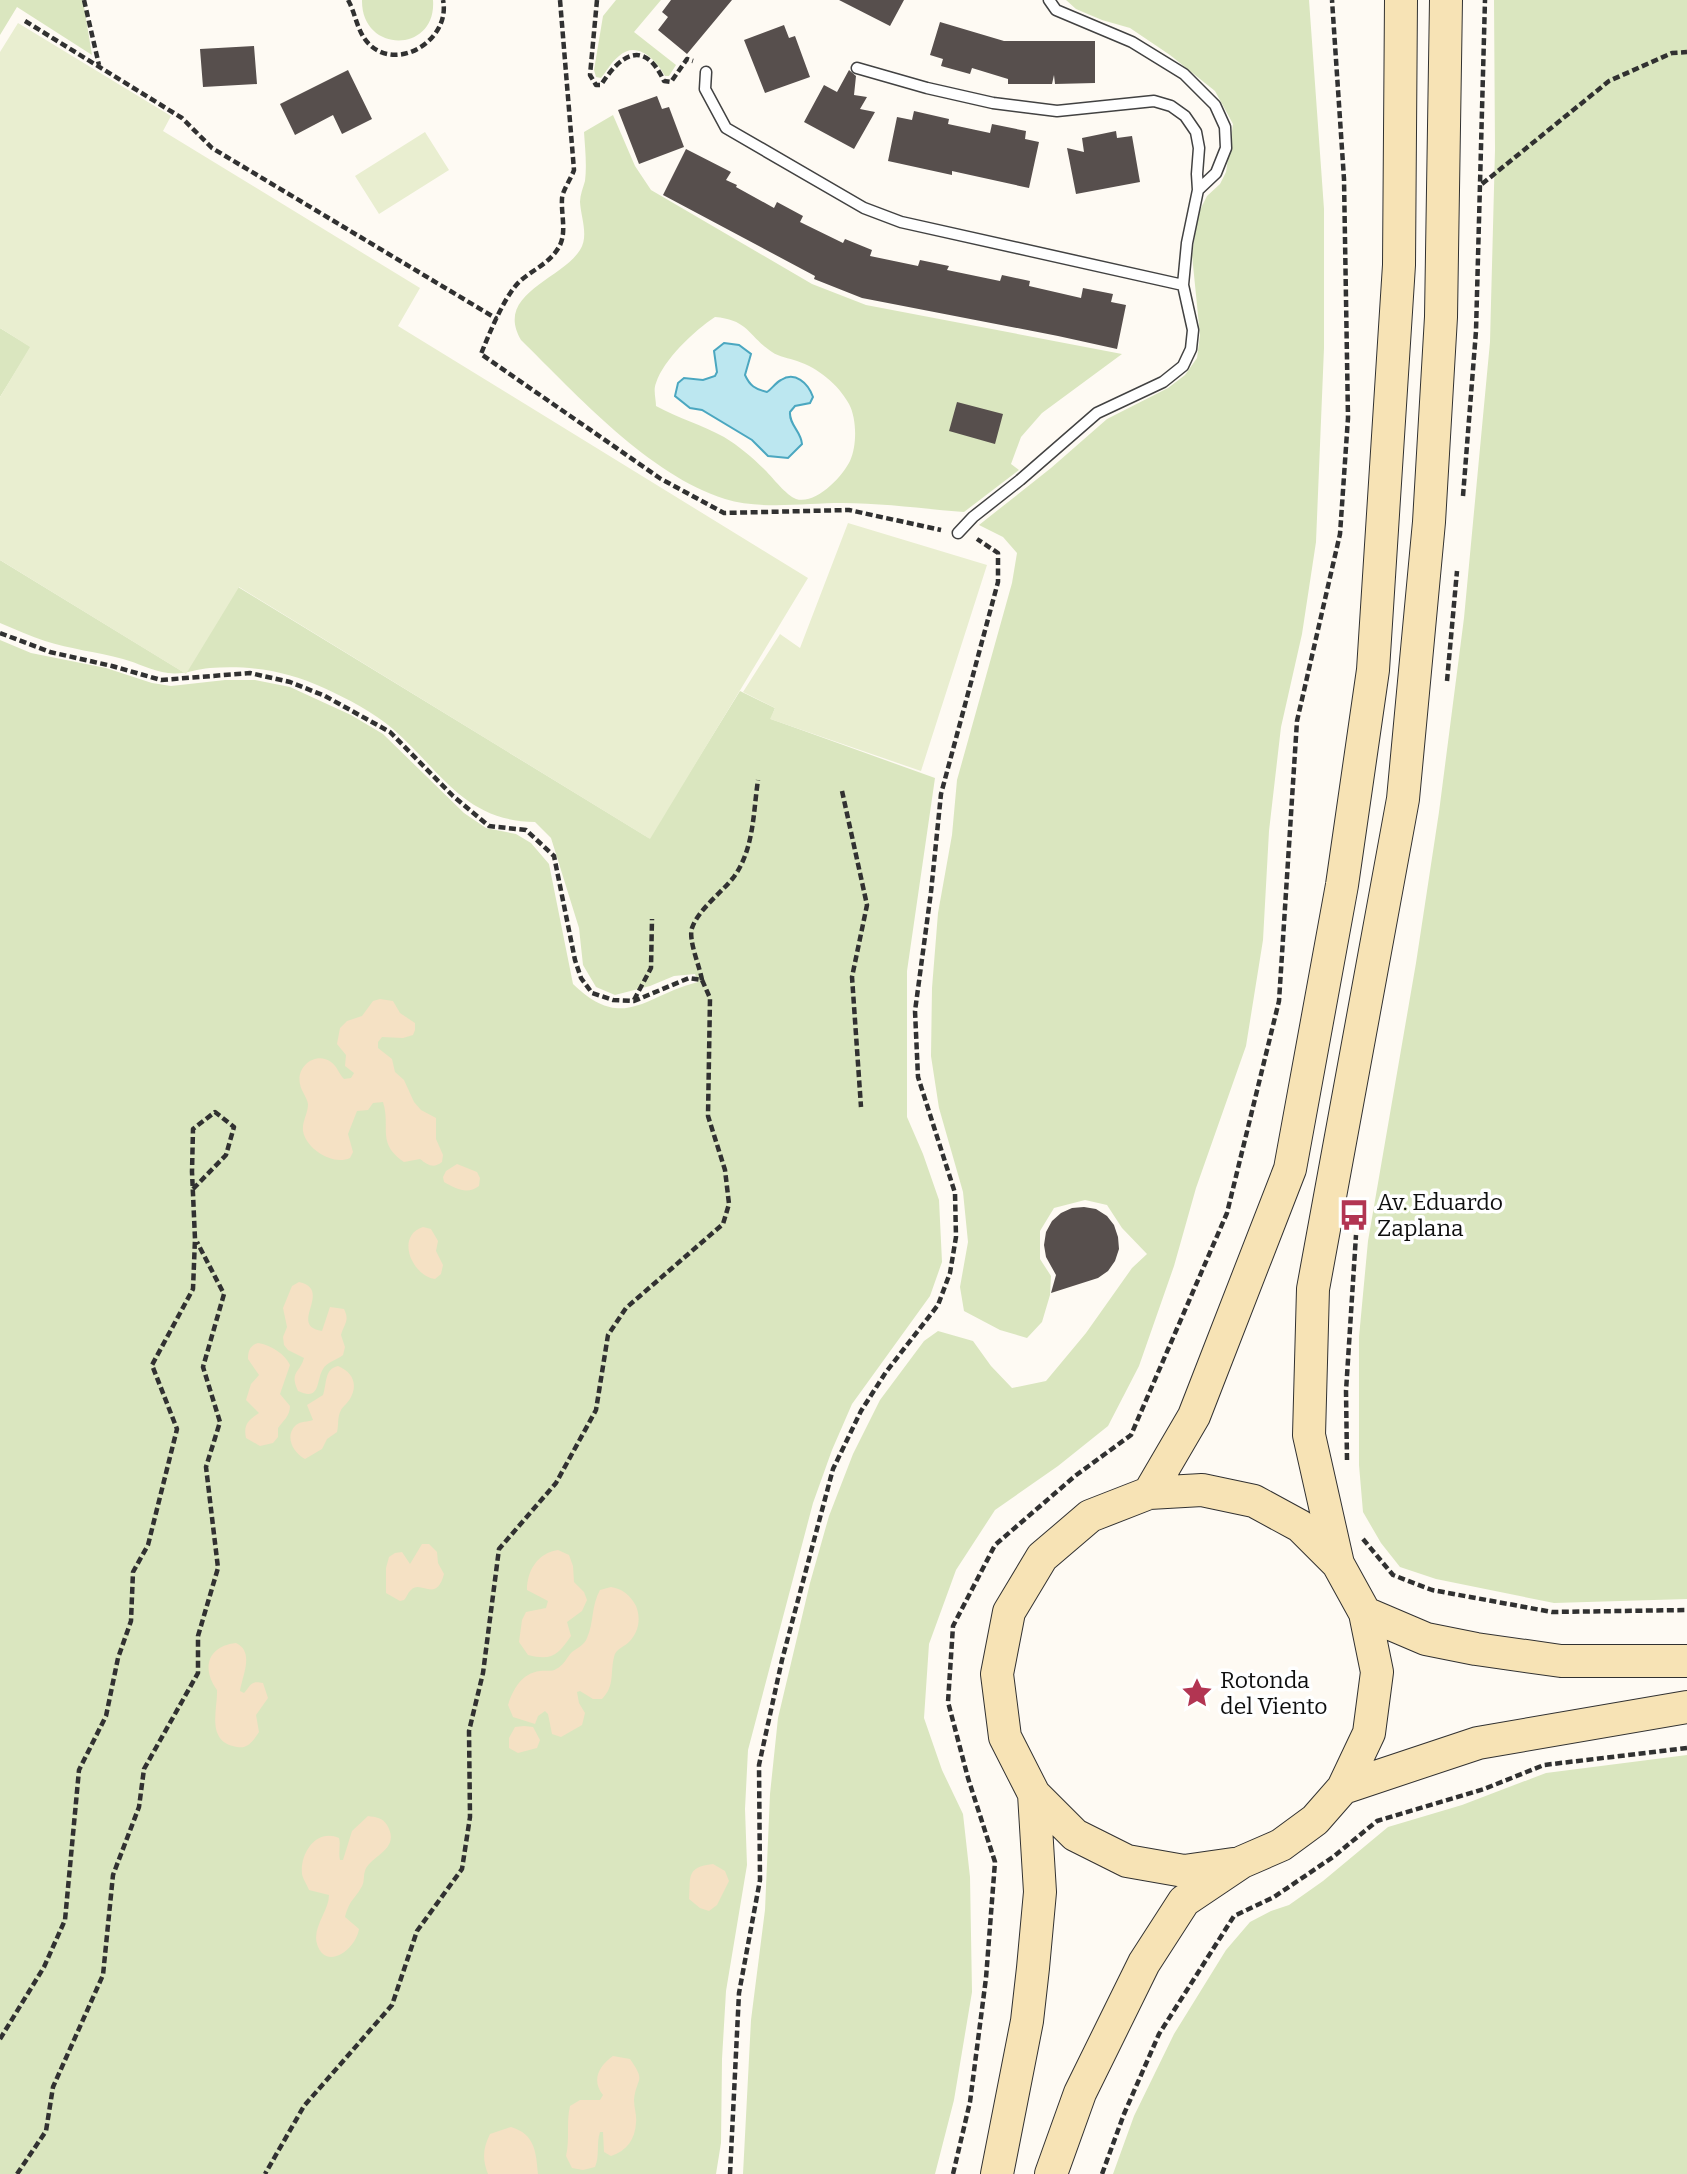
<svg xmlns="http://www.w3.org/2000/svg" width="1687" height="2174" font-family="Bitter,serif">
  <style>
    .green { fill: #dae6bf; fill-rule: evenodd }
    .sand { fill: #f5e1c4 }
    .pitch { fill: #e9eed0 }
    .water { fill: #bce7f0; stroke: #4ba7c0; stroke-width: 2 }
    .building { fill: #574f4d }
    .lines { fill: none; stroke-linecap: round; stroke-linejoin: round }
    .service-casing { stroke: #424242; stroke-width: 13 }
    .secondary-casing { stroke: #313131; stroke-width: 34 }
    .path { stroke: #313131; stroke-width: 4.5; stroke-dasharray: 7 3.5; stroke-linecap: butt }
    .service { stroke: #fff; stroke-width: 10 }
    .secondary { stroke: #f7e3b5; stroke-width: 32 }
    .labels { text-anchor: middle; stroke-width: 7; stroke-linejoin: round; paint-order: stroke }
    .poi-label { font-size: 23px; fill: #0f0f0f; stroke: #fff; text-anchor: start }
  </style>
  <rect width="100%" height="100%" fill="#fefaf3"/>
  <path class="green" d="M0 0H83L92 55 17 7 0 35Z
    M362 0H433C437 54 361 54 362 0Z
    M616 0H661L634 32 676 65 669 76H665C656 60 637 40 619 56 611 62 607 71 601 78L596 77 594 70 603 16Z
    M1066 0H1309L1324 209V348L1316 542 1302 634 1281 727 1269 831 1263 940 1246 1046 1196 1188 1174 1266 1139 1366 1108 1426 1058 1466 995 1510 956 1570 929 1644 924 1718 942 1770 963 1814 970 1877 972 1992 954 2100 935 2174H743L751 2020 765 1910 770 1794 778 1718 810 1583 829 1516 853 1454 880 1400 924 1341 938 1331 973 1341 991 1366 1012 1388 1046 1381 1086 1333 1132 1268 1147 1254 1122 1228 1107 1205 1085 1200 1054 1208 1040 1231V1259L1051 1276 1050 1295 1042 1322 1027 1338 1000 1330 964 1311 960 1287 968 1242 963 1192 939 1108 931 1056 932 988 938 913 952 835 957 780 1012 583 1017 553 1003 537 979 525 1051 468 1107 419 1168 388 1185 375 1197 358 1200 335 1192 255 1198 214 1207 196 1220 184 1226 172 1233 124 1215 91 1170 55 1130 28 1102 20 1076 9Z
    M1494 0H1687V1599L1554 1603 1436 1579 1400 1567 1381 1543 1363 1512 1359 1465V1337L1368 1241 1416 963 1439 812 1464 618 1490 342 1495 150Z
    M613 115 635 166 651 190 812 284 866 305 1122 354 1042 413 1021 437 1011 464 1019 470 964 512C924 509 883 503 842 503 806 503 760 510 725 499 649 475 577 395 521 340 494 294 561 280 580 250 589 236 581 218 580 202 580 195 583 188 585 181 587 165 585 148 584 132ZM715 317C749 320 748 336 772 352 779 357 789 358 797 361 818 368 838 384 849 404 857 419 857 446 850 461 842 477 816 505 796 499 786 495 773 478 765 470 753 458 739 446 724 437 702 425 678 418 656 406 656 399 653 390 656 383 664 359 694 331 715 317Z
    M0 328 31 347 0 397Z
    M0 560 185 673 238 587 649 838 740 691 775 708 771 719 935 778 907 971V1117L923 1154 939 1200 942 1262 930 1296 852 1404 832 1450 813 1503 748 1750 745 1809 747 1865 726 1991 722 2059 721 2143 716 2174H0V640L31 653 106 668 152 683 171 686 225 680H255L290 687 351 715 383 734 464 813 486 828 516 834 531 843 549 864 573 984C624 1033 645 995 698 982L695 974 674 976 650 986 615 995 596 987 583 965 579 928 551 838 535 822C464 821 441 771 393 729 373 712 348 699 324 688 287 671 251 665 210 668 196 669 184 675 168 673 152 671 138 663 123 659 97 652 70 649 45 641 30 636 15 629 0 623Z
    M1687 1755V2174H1113L1134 2116 1174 2034 1226 1950 1250 1922 1271 1911 1289 1905 1323 1881 1388 1827 1462 1805 1546 1773Z"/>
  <path class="sand" d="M380 999 393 1001 400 1013 415 1023V1030L413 1035 403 1038 382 1037 378 1042V1048L392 1059 395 1072 404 1080 414 1102 421 1110 436 1118V1139L443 1155 442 1162C433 1169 428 1165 420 1159L404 1162C376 1143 391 1127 383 1102L373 1103 368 1110 357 1111 348 1134 353 1152 350 1158C333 1166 306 1149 303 1131 302 1121 308 1114 308 1104 307 1097 301 1091 300 1084 296 1066 316 1051 331 1062 337 1066 339 1074 344 1079L351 1078 354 1073 345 1066 346 1055 337 1044 340 1028 347 1021 362 1016 373 1001Z
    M457 1164 477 1172 480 1178 479 1186C467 1195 457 1189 444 1182L443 1177 446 1171Z
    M423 1227 431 1229 438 1241 436 1251 443 1265 441 1274 435 1279C412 1276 395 1236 423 1227Z
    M299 1282C334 1290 287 1326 322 1331L330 1307 344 1309C350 1321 344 1324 341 1335L345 1347 343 1355C337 1360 327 1362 323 1369 316 1380 321 1402 298 1391 289 1372 300 1373 304 1358L288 1350 284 1345 283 1337 287 1327 283 1308 292 1286Z
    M258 1343C271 1345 285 1354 290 1365L280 1394 290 1406C290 1416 283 1421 278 1428V1437L273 1443 260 1446 246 1438C243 1424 249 1420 259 1413L246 1400 251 1384 259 1375 248 1359C248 1351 250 1345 258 1343Z
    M338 1366C352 1372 358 1383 351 1397 349 1402 343 1406 341 1410 337 1417 339 1425 337 1432L327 1439 322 1449 305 1459C293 1453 284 1436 296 1425 301 1421 308 1422 313 1420L307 1405 323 1395C327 1384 324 1369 338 1366Z
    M422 1544H429L437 1552 438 1563 444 1574C436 1604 421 1579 411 1590 408 1592 407 1597 404 1600L400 1601 386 1593V1568L389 1557 395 1553 402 1552 410 1564Z
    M558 1550 569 1555 573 1566 574 1582 584 1592 587 1600 582 1611 567 1622 571 1636C558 1655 552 1661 528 1655L519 1642 522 1620 526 1612 546 1608 548 1601 527 1590C527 1570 538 1553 558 1550Z
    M611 1587C623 1589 630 1595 636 1606 641 1618 639 1632 629 1642 623 1648 616 1648 614 1657 610 1673 615 1686 602 1699H593L580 1691 577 1692 579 1703 585 1713 582 1725 561 1737 552 1734 548 1714 545 1711 538 1716 535 1724 513 1717 508 1705C513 1689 522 1673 540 1671 546 1670 552 1672 556 1669 563 1666 566 1659 571 1653 576 1648 584 1646 587 1638 594 1623 591 1606 600 1590Z
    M236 1643C255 1652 242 1676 240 1691L244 1693C251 1686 250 1680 263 1683L268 1698 256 1715 259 1732C253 1741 248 1749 237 1747 205 1742 218 1709 217 1690 201 1668 208 1646 236 1643Z
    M524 1726 533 1727 540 1740 537 1748 518 1753 509 1748V1738L515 1727Z
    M368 1816C376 1817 383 1818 387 1825 402 1850 369 1856 365 1871 363 1877 365 1882 361 1888 354 1900 350 1899 345 1917L359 1929C356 1949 326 1972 317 1944 312 1927 329 1911 329 1895L309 1890C307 1885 303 1879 302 1874 300 1852 317 1828 339 1838 341 1845 338 1852 340 1860H343L352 1831Z
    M713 1864 725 1871 729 1881 717 1905 709 1911 700 1908 689 1899C691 1878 685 1867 713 1864Z
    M613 2056 630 2059C647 2083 636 2077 634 2100 634 2108 637 2115 636 2123 635 2139 627 2151 611 2156L604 2152 603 2132H600C596 2144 600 2156 595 2167L583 2170 572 2168 566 2156C570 2139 566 2123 570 2106L580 2100H600L603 2095C591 2080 599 2066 613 2056Z
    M511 2127C535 2134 536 2152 538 2174H488C482 2159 483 2148 490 2134Z"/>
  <path class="pitch" d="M18 23 171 116 163 131 420 288 398 326 808 578 650 839 239 587 186 674 0 560V397L30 347 0 328V52Z
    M425 132 449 170 379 214 355 176Z
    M848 523 987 565 921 771 770 719 775 708 743 692 780 634 800 648Z"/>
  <path class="water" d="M724 343 739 345 751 354 745 375C750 386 755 389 767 392 772 389 775 383 781 380 795 371 808 383 813 397L810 403 795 406 790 412C789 425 801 431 802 444L788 458 768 456 752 440 702 410 690 408 675 396 678 383 684 378 703 380 715 376 717 372 714 351Z"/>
  <path class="building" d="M671 0H732L687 54 658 30 668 17 662 12Z
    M839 0H904L890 26Z
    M940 22 1004 41H1095V83L1055 84 1054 75 1052 84H1008V79L972 68 970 74 941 66 943 59 930 55Z
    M784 25 789 38 795 36 810 77 765 93 744 40Z
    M254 46 257 84 203 87 200 49Z
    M348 70 372 119 342 134 333 115 295 135 280 104Z
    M849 70 856 76 854 95 867 97 860 109 875 112 854 149 804 122 824 85 837 92Z
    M657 96 662 109 669 107 684 147 639 164 618 110Z
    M914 111 949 119 948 124 990 133 992 124 1026 131 1025 139 1039 142 1029 188 952 171V175L888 161 897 117 912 120Z
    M1116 131 1117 138 1132 136 1140 182 1076 194 1067 148 1084 152 1082 138Z
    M686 149 731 172 726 180 737 185 736 187 774 208 777 202 803 216 800 222 843 243 845 239 872 250 870 256 918 266 920 260 949 266 947 270 1000 281 1002 275 1030 281 1029 286 1081 298 1083 288 1113 294 1111 302 1126 305 1117 349 1058 336 862 298 814 279 815 276 663 195Z
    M957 402 1003 414 995 444 949 431Z
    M1084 1207 1096 1209 1107 1216 1114 1225 1118 1237 1119 1249 1115 1261 1108 1271 1098 1278 1051 1293 1056 1275 1046 1257 1044 1245 1046 1232 1052 1221 1061 1213 1072 1208Z"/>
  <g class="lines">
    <defs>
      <path id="service" d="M857 68 927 88 993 103 1057 111 1154 101 1171 106 1185 116 1196 132 1199 148 1197 174 1198 190
        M706 72 705 89 726 128 864 208 901 222 1183 285
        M958 533 973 517 1020 480 1097 413 1163 382 1183 366 1191 349 1193 330 1183 285 1187 243 1198 190 1216 173 1226 148 1225 127 1215 105 1184 74 1132 42 1056 10 1049 0"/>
      <path id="secondary" d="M1149 1493 1194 1416 1290 1169 1342 885 1373 670 1399 265 1401 0
        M1365 1613 1426 1639 1476 1649 1561 1661H1687
        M1343 1788 1478 1743 1687 1707
        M1233 1864 1184 1871 1127 1861 1075 1835 1034 1794 1005 1737 997 1674 1009 1612 1042 1557 1090 1516 1149 1493 1202 1490 1254 1501 1300 1526 1338 1564
        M997 2174 1027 2021 1033 1968 1040 1892 1034 1794
        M1051 2174 1080 2093 1144 1963 1184 1901 1242 1862 1281 1845 1315 1820 1343 1788 1369 1733 1377 1672 1365 1613 1338 1564 1309 1435 1313 1289 1403 799 1429 522 1441 317 1446 0"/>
    </defs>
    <use href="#service" class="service-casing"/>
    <use href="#secondary" class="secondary-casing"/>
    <path class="path" d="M84 0 99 65
      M348 0C356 14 357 33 370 45 399 72 451 39 443 0
      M560 0 574 170C571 179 562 191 562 199 561 215 567 233 559 247 549 264 532 270 519 282 504 297 489 334 481 354L661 479 724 513 849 510 941 530
      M597 0 590 75 596 85H601C620 55 644 38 664 81L671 82 687 59 693 61
      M25 21 182 118 212 148 497 319
      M1482 184 1609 81 1672 53 1687 52
      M1463 496 1476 331 1485 0
      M0 633 50 652 112 666 161 680 250 673 290 682 325 696 390 732 453 796 489 826 526 830 554 856 575 960 581 978 592 993 613 1000 634 1001 689 978 702 980 710 998 708 1116 725 1170 729 1204 723 1224 626 1308 608 1335 596 1410 556 1483 499 1549 483 1673 469 1731 470 1817 462 1869 417 1931 392 2005 304 2106 265 2174
      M1447 681 1457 571
      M842 791 867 905 852 977 861 1107
      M702 980C700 967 688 940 692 928 698 910 722 892 733 878 754 850 753 814 758 780
      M634 1000 651 968 652 919
      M1347 1460 1346 1391 1356 1235
      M1363 1539 1393 1575 1432 1590 1552 1612 1687 1610
      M0 2039 44 1967 65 1920 79 1770 106 1716 118 1658 131 1621 133 1572 148 1545 177 1429 152 1365 193 1289 195 1239 192 1172 193 1129 215 1112 234 1127 226 1155 193 1189
      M17 2174 46 2131 53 2087 103 1975 113 1875 139 1807 144 1769 198 1673V1636L218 1568 206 1467 220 1422 203 1367 224 1294 197 1242
      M730 2174 739 1993 760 1880 759 1765 782 1660 833 1469 861 1411 886 1372 938 1305 950 1273 956 1237 955 1193 918 1077 915 1011 931 892 941 794 998 582V553L977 539
      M953 2174 970 2102 986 1978 995 1862 968 1778 948 1702 953 1626 995 1545 1075 1476 1131 1435 1227 1213 1279 1001 1297 721 1340 534 1348 418 1344 179 1332 0
      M1102 2174 1124 2114 1159 2034 1234 1916 1274 1897 1333 1857 1377 1821 1484 1789 1544 1765 1687 1748"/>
    <use href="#service" class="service"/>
    <use href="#secondary" class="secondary"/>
  </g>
  <defs>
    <symbol id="bus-bare" viewBox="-9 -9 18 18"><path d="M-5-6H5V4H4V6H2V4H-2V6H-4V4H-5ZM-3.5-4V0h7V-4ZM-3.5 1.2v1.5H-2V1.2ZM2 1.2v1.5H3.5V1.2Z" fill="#b23552" stroke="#fff" stroke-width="2.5" paint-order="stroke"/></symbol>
    <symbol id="sight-bare" viewBox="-9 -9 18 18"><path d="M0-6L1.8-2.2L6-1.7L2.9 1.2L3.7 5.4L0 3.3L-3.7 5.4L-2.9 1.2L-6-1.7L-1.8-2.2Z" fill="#b23552" stroke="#fff" stroke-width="2.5" paint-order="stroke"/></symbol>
  </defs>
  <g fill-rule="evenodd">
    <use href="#bus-bare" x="1332" y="1193" width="44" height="44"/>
    <use href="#sight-bare" x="1175" y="1671" width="44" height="44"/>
  </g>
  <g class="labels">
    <g class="poi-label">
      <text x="1377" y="1210">Av. Eduardo<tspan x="1377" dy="26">Zaplana</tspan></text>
      <text x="1220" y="1688">Rotonda<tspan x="1220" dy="26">del Viento</tspan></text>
    </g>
  </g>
</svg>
